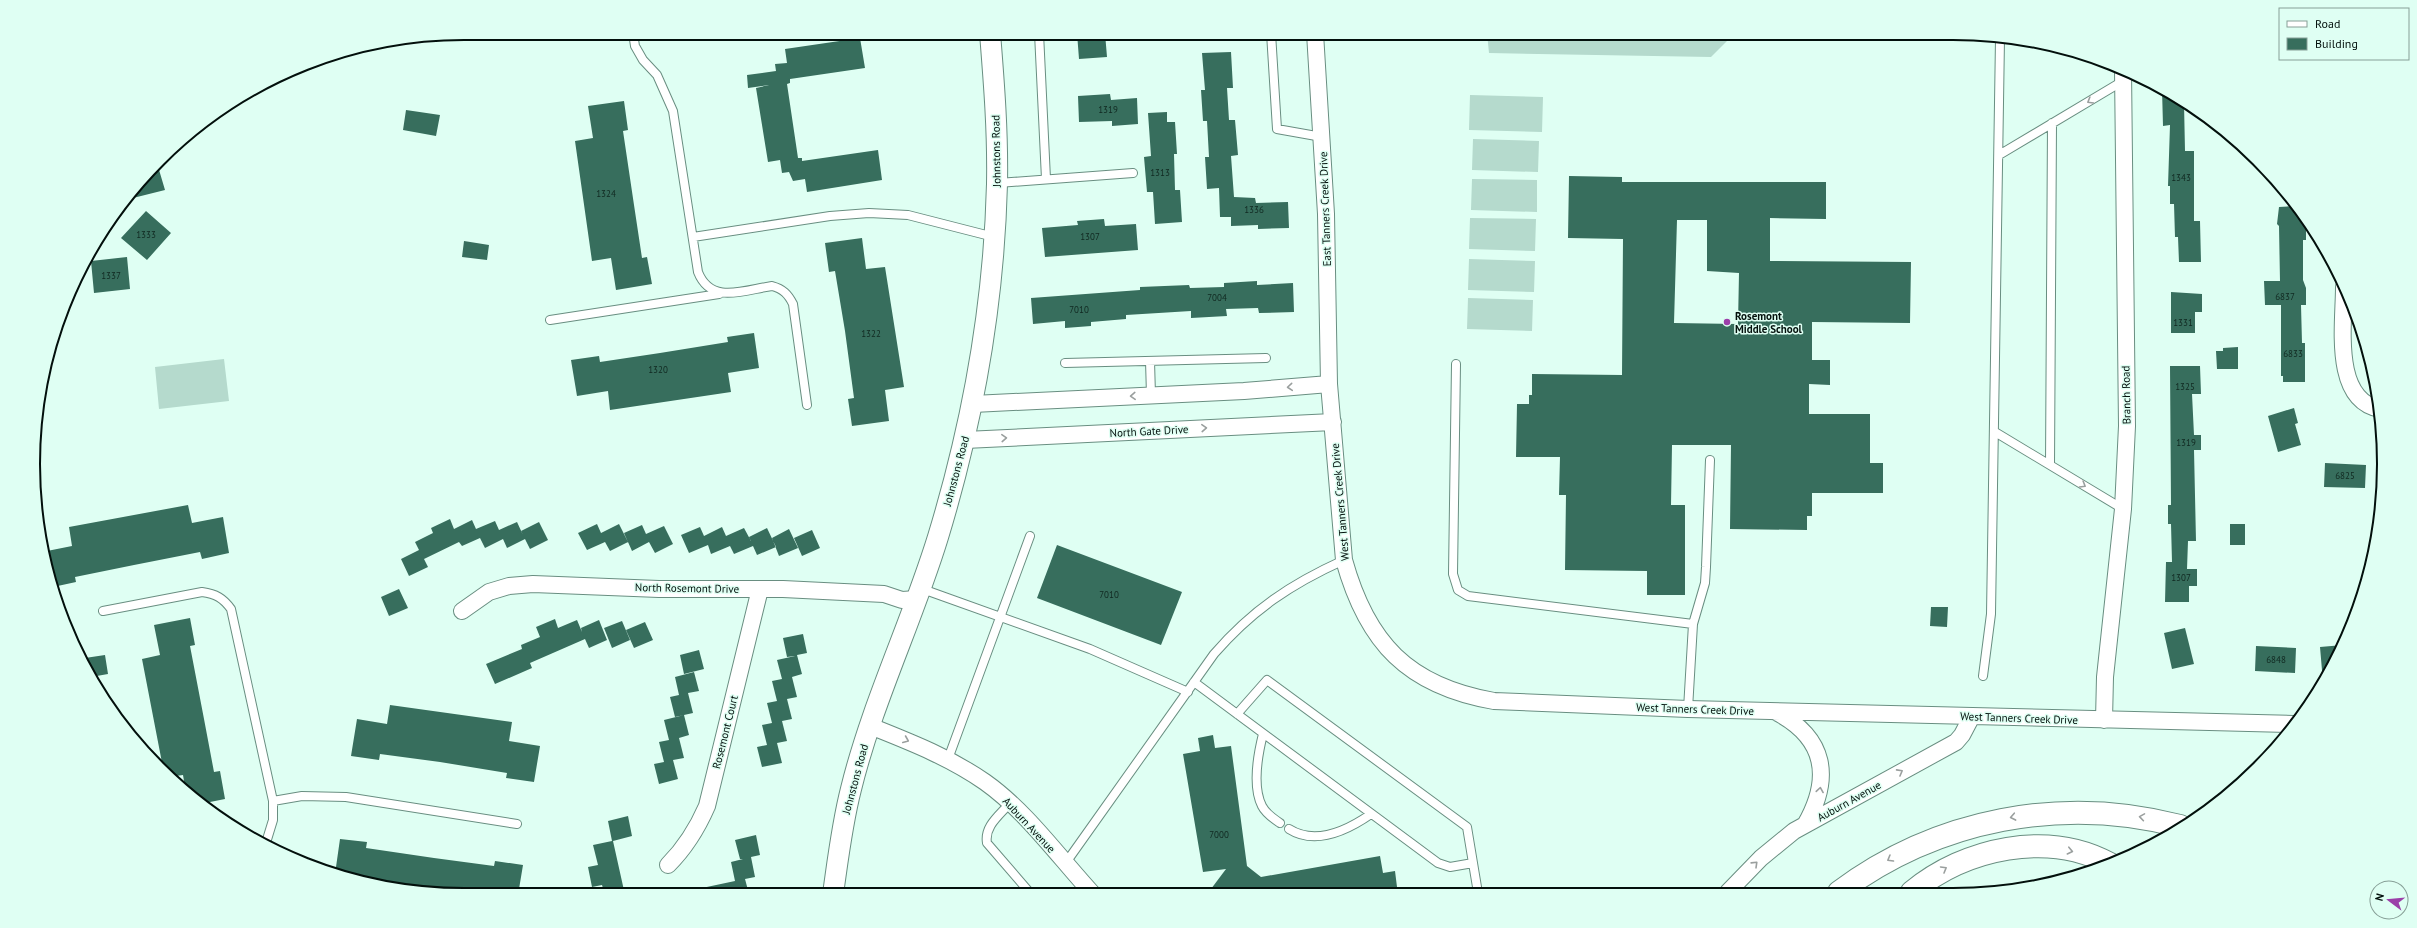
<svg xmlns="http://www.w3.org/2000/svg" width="2417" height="928" font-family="'PT Sans',sans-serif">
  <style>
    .garden { fill: #b5dacd }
    .building { fill: #376e5d; fill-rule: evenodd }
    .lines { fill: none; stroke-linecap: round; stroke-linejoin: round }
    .service-casing { stroke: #698e81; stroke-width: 10 }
    .minor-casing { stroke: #698e81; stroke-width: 18 }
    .tertiary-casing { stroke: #698e81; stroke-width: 22 }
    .motorway-casing { stroke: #698e81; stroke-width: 24 }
    .service { stroke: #fff; stroke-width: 8 }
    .minor { stroke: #fff; stroke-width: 16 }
    .tertiary { stroke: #fff; stroke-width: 20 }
    .motorway { stroke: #fff; stroke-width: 22 }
    .oneway { stroke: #9a9f9e }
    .poi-dot { fill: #9b3fa9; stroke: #dffff3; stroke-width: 1.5 }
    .labels { text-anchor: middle; stroke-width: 3; stroke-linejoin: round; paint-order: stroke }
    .number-label { font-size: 9px; fill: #102820 }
    .street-label { font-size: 11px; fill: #03100c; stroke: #dffff3 }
    .poi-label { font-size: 11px; font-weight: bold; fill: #03100c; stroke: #dffff3; text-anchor: start }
    .rim { fill: none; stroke: #03100c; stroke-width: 2 }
  </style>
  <rect width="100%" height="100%" fill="#dffff3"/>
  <path class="garden" d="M1487 33H1735L1711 57 1489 53Z
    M1470 95 1543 97 1542 132 1469 130Z
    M1473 139 1539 141 1538 172 1472 170Z
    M1472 179 1537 180V212L1471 210Z
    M1470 218 1536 219 1535 251 1469 249Z
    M1469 259 1535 261 1534 292 1468 290Z
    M1468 298 1533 300 1532 331 1467 329Z
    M224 359 229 401 159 409 155 367Z"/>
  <path class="building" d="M1077 33H1105L1107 57 1079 59Z
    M860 38 865 68 790 79V83L787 84 798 158H802V161L878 150 882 180 807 192 805 179 793 181 789 172 782 173 780 160 768 162 756 88 769 85 748 88 747 75 776 71 775 64 787 63 785 49Z
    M1231 52 1233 88H1227L1229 120H1235L1238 155 1231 156 1234 197 1255 198 1256 203 1288 202 1289 228 1258 229V225L1231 226V217H1220L1219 188 1207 189 1205 157H1209L1207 121H1203L1201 90H1205L1202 53Z
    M2162 89 2184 103 2185 151H2194V221H2200L2201 262H2179L2178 237H2175L2174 204H2170V186H2168L2170 125 2163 126Z
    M1110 94 1111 100 1137 98 1138 124 1112 126V121L1079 122 1078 96Z
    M624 101 628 130 623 131 634 205 642 258 647 257 652 284 616 290 611 258 592 261 575 141 593 138 588 106Z
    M406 110 440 115 436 136 403 130Z
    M1167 112V122H1175L1177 154H1174L1175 190H1180L1182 222 1155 224 1153 192H1147L1144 157 1151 156 1148 113Z
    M157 163 165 190 125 200 140 180Z
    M1569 176 1622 177V182H1826V219L1770 218V261L1911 262 1910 323 1812 322V360H1830V385L1809 384V414H1870V463H1883V493H1812V516H1807V530L1730 529 1731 445H1672L1671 505H1685V595H1647V571L1565 570 1566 495H1559L1560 457H1516L1517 404H1529V395H1532V374L1622 375 1623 239 1568 238ZM1677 220H1707V271L1739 273 1738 324 1674 323Z
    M2296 206 2306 220V240H2303V280L2306 288V305H2301L2302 343H2305V382H2283V376H2281V305H2265L2264 281H2280L2279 226 2277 224 2279 207Z
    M146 211 171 233 147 260 121 238Z
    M1104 219 1105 226 1136 224 1138 250 1045 257 1042 228 1078 225 1077 221Z
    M862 238 866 269 885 267 904 387 885 390 889 421 852 426 848 399 854 398 845 331 835 271 829 272 825 243Z
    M464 241 489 245 487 260 462 257Z
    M127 257 130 289 94 293 91 261Z
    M1257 281V285L1293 283 1294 312 1259 313 1258 308 1226 309 1227 316 1191 318V311L1126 315V319L1091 322V326L1065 328V321L1033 324 1031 298 1140 290V287L1189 285 1190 288 1224 287V283Z
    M2171 292 2202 294V312H2195V333H2171Z
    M754 333 759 368 728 373 731 392 610 410 608 391 577 396 571 360 599 356 600 362 660 353 728 342 727 337Z
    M2238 347V369H2217L2216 351H2223V348Z
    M2170 366H2200L2201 394H2192L2194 435H2201V450H2194L2196 541H2188L2187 569H2197V586H2189V602H2165L2166 562H2172L2171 524H2168V505H2171Z
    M2294 408 2298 423 2295 424 2301 445 2278 452 2268 416Z
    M2325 463 2366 465 2365 488 2324 487Z
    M188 505 192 523 223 517 229 553 202 559 200 552 134 565 75 577 76 582 53 587 42 552 72 546 69 527Z
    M450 519 454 529 472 520 476 529 495 521 499 530 517 522 523 535 521 531 539 522 548 540 530 549 525 539 507 548 503 539 485 548 480 538 462 546 459 542 424 559 428 567 409 576 401 559 419 550 415 542 433 533 431 528Z
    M597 524 601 533 619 524 628 542 610 551 605 542 587 550 578 533Z
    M2230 524H2245V545H2230Z
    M642 525 646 534 664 526 673 544 655 553 649 542 632 551 624 533Z
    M700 527 704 536 722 527 726 536 744 528 751 541 749 537 767 528 776 547 757 555 753 546 734 554 730 546 711 554 708 545 689 553 681 535Z
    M789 529 798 548 779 556 772 538Z
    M812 530 820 548 802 556 794 538Z
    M1057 545 1182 592 1161 645 1037 598Z
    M399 589 408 608 389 616 381 597Z
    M1931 607H1948L1947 627 1930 626Z
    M190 618 195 645 190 646 204 719 214 772 220 771 225 799 200 804 186 793 183 775 169 777 164 773 142 659 160 655 154 625Z
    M555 619 558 628 577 620 582 632 581 628 599 620 607 640 589 648 585 639 530 663 532 668 495 684 486 664 522 649 521 645 540 637 536 627Z
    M622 621 630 640 612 648 604 628Z
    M645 622 653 640 634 648 626 630Z
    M2185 628 2194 664 2172 669 2164 633Z
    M803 634 807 653 797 655 802 674 792 677 797 697 787 699 792 719 782 721 787 741 777 743 782 763 762 767 757 747 767 745 762 725 772 723 767 703 777 701 772 681 782 679 777 660 795 656 787 657 783 638Z
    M2343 645 2325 678 2323 682 2320 647Z
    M2256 646 2296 648 2295 673 2255 671Z
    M699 650 704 669 684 674 680 655Z
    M105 655 108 674 91 677 85 658Z
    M694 672 699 691 688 693 693 713 675 717 670 697 679 695 675 677Z
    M390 705 512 722 509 741 540 746 534 782 506 778 507 773 440 762 380 754 379 760 351 756 357 719 387 724Z
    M684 715 689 735 679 738 684 758 673 760 678 779 659 784 654 764 664 762 659 742 669 740 664 720Z
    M1213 735 1215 748 1231 746 1247 866 1261 877 1380 856 1383 873 1395 871 1397 887 1384 889 1385 893H1208L1226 869 1203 872 1183 754 1200 751 1198 738Z
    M628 816 632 836 613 841 625 895H605L602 885 592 887 588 867 598 865 593 845 612 841 608 821Z
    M756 835 760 855 751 857 755 877 745 879 749 894H702V888L735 881 731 862 743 859H740L735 840Z
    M340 839 367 842 366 848 434 858 494 866 495 861 523 865 518 895H464L365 882 366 879 340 876 335 874Z"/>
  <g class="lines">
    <defs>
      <path id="service" d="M633 33 635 46 643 60 657 75 673 111 698 272C711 305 744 290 772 286 783 289 788 294 793 304L807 405
        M1039 33 1046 179
        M1271 33 1277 129 1322 137
        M1999 155 2123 81
        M998 183 1133 173
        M693 237 830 216 869 213 908 215 994 237
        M550 320 719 294
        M1150 361 1151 395
        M1065 363 1266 358
        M1456 364 1453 574 1458 590 1468 596 1693 624
        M1995 432 2123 509
        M2050 465 2052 123
        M921 596 928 591 1090 649 1188 692
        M103 611 202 592C216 594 223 598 231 609L273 801V820L265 846
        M1983 676 1991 614 2000 39
        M1194 682 1438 863 1450 867 1473 863 1467 827 1267 680 1237 714
        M1688 709 1693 624 1705 583 1706 567 1710 460
        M1263 734C1258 754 1252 786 1262 806 1266 814 1274 819 1280 823
        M948 759 1030 536
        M273 801 302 796 346 797 517 824
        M1010 803C1000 815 984 826 987 843L1031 894
        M1289 829C1316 846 1348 830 1371 814
        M1473 863 1478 893
        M1065 864 1214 654C1252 610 1291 584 1344 560"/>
      <path id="minor" d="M1315 33 1326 214 1329 384 1344 560C1367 643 1408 686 1494 701L1688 709 2293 724
        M2344 287C2344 324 2332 400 2380 409
        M973 404 1244 391 1329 384
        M965 440 1333 422
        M462 611 489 592 509 586 533 584 659 589H783L884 594 902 600 917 599
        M1776 712C1826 738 1832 778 1805 825
        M2104 720 2105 677 2123 509 2127 426 2123 70
        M870 726C910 742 949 757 985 782 1026 811 1058 856 1092 893
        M668 865C686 847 697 829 707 806L760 589
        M1728 892 1761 858 1794 831 1956 742 1962 735 1972 716"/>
      <path id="tertiary" d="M833 894C838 859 842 824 851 789 872 703 912 622 938 537 973 422 994 304 997 184 998 133 994 83 990 33"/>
      <path id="motorway" d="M1839 892C1937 819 2062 795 2180 826
        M1912 892C1965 848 2048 830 2110 864"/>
    </defs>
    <use href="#service" class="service-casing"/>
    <use href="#minor" class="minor-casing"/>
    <use href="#tertiary" class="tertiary-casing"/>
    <use href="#motorway" class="motorway-casing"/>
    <use href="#service" class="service"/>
    <use href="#minor" class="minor"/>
    <use href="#tertiary" class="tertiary"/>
    <use href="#motorway" class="motorway"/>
  </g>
  <defs><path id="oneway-chevron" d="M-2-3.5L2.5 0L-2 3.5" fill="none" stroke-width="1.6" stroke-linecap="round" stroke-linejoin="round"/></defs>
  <g class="oneway">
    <use href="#oneway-chevron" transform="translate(2090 101) rotate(149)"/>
    <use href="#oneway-chevron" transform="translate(1290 387) rotate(175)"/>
    <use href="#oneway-chevron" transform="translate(1133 396) rotate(177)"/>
    <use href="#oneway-chevron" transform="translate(1204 428) rotate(-3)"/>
    <use href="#oneway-chevron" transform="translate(1004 438) rotate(-3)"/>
    <use href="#oneway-chevron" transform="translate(2083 485) rotate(31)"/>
    <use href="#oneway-chevron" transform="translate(906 740) rotate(23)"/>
    <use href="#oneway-chevron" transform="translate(1900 772) rotate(-29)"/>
    <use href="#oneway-chevron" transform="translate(1820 790) rotate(-81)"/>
    <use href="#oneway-chevron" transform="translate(2013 817) rotate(169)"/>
    <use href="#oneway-chevron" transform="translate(2142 817) rotate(-171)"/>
    <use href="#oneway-chevron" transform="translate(2070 851) rotate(13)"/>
    <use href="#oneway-chevron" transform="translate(1890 859) rotate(150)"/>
    <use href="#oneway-chevron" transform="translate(1755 864) rotate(-44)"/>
    <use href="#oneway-chevron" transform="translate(1944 869) rotate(-30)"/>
  </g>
  <circle class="poi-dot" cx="1727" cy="322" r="4"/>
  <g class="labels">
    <g class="number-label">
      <text x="1108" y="113">1319</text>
      <text x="1160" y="176">1313</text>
      <text x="2181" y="181">1343</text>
      <text x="606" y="197">1324</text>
      <text x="1254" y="213">1336</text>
      <text x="146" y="238">1333</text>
      <text x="1090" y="240">1307</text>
      <text x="111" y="279">1337</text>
      <text x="2285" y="300">6837</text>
      <text x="1217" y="301">7004</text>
      <text x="1079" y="313">7010</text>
      <text x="2183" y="326">1331</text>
      <text x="871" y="337">1322</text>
      <text x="2293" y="357">6833</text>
      <text x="658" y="373">1320</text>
      <text x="2185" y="390">1325</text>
      <text x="2186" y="446">1319</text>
      <text x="2345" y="479">6825</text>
      <text x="2181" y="581">1307</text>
      <text x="1109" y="598">7010</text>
      <text x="2276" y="663">6848</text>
      <text x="1219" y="838">7000</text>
    </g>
    <g class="street-label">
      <text transform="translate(996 151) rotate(-91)" y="4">Johnstons Road</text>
      <text transform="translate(1325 209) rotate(-92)" y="4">East Tanners Creek Drive</text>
      <text transform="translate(2126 395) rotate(-91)" y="4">Branch Road</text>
      <text transform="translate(1149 431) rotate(-3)" y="4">North Gate Drive</text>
      <text transform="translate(956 471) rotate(-75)" y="4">Johnstons Road</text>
      <text transform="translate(1340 502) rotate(-95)" y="4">West Tanners Creek Drive</text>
      <text transform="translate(687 588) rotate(1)" y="4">North Rosemont Drive</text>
      <text transform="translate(1695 709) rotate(2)" y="4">West Tanners Creek Drive</text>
      <text transform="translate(2019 718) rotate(2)" y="4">West Tanners Creek Drive</text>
      <text transform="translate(725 732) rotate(-76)" y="4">Rosemont Court</text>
      <text transform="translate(855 779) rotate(-75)" y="4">Johnstons Road</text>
      <text transform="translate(1849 801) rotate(-29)" y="4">Auburn Avenue</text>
      <text transform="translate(1029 825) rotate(47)" y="4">Auburn Avenue</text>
    </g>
    <g class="poi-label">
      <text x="1735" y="320">Rosemont<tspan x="1735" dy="13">Middle School</tspan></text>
    </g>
  </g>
  <path d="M0 0H2417V928H0ZM464 40H1953A424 424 0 0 1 2377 464V464A424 424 0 0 1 1953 888H464A424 424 0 0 1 40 464V464A424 424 0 0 1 464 40Z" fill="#dffff3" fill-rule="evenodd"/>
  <path class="rim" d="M464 40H1953A424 424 0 0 1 2377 464V464A424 424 0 0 1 1953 888H464A424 424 0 0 1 40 464V464A424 424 0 0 1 464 40Z"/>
  <rect x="2279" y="8" width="130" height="52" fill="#dffff3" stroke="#879f97"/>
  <rect x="2287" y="21" width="20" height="6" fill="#ffffff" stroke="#879f97"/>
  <text x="2315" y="28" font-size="12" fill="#03100c">Road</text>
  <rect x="2287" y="38" width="20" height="12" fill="#376e5d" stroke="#879f97"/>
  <text x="2315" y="48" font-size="12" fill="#03100c">Building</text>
  <g transform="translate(2389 900) rotate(286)"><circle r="19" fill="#dffff3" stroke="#879f97"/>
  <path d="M0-3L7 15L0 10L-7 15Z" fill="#9b3fa9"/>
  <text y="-6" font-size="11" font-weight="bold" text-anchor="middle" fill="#03100c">N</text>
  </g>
</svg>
